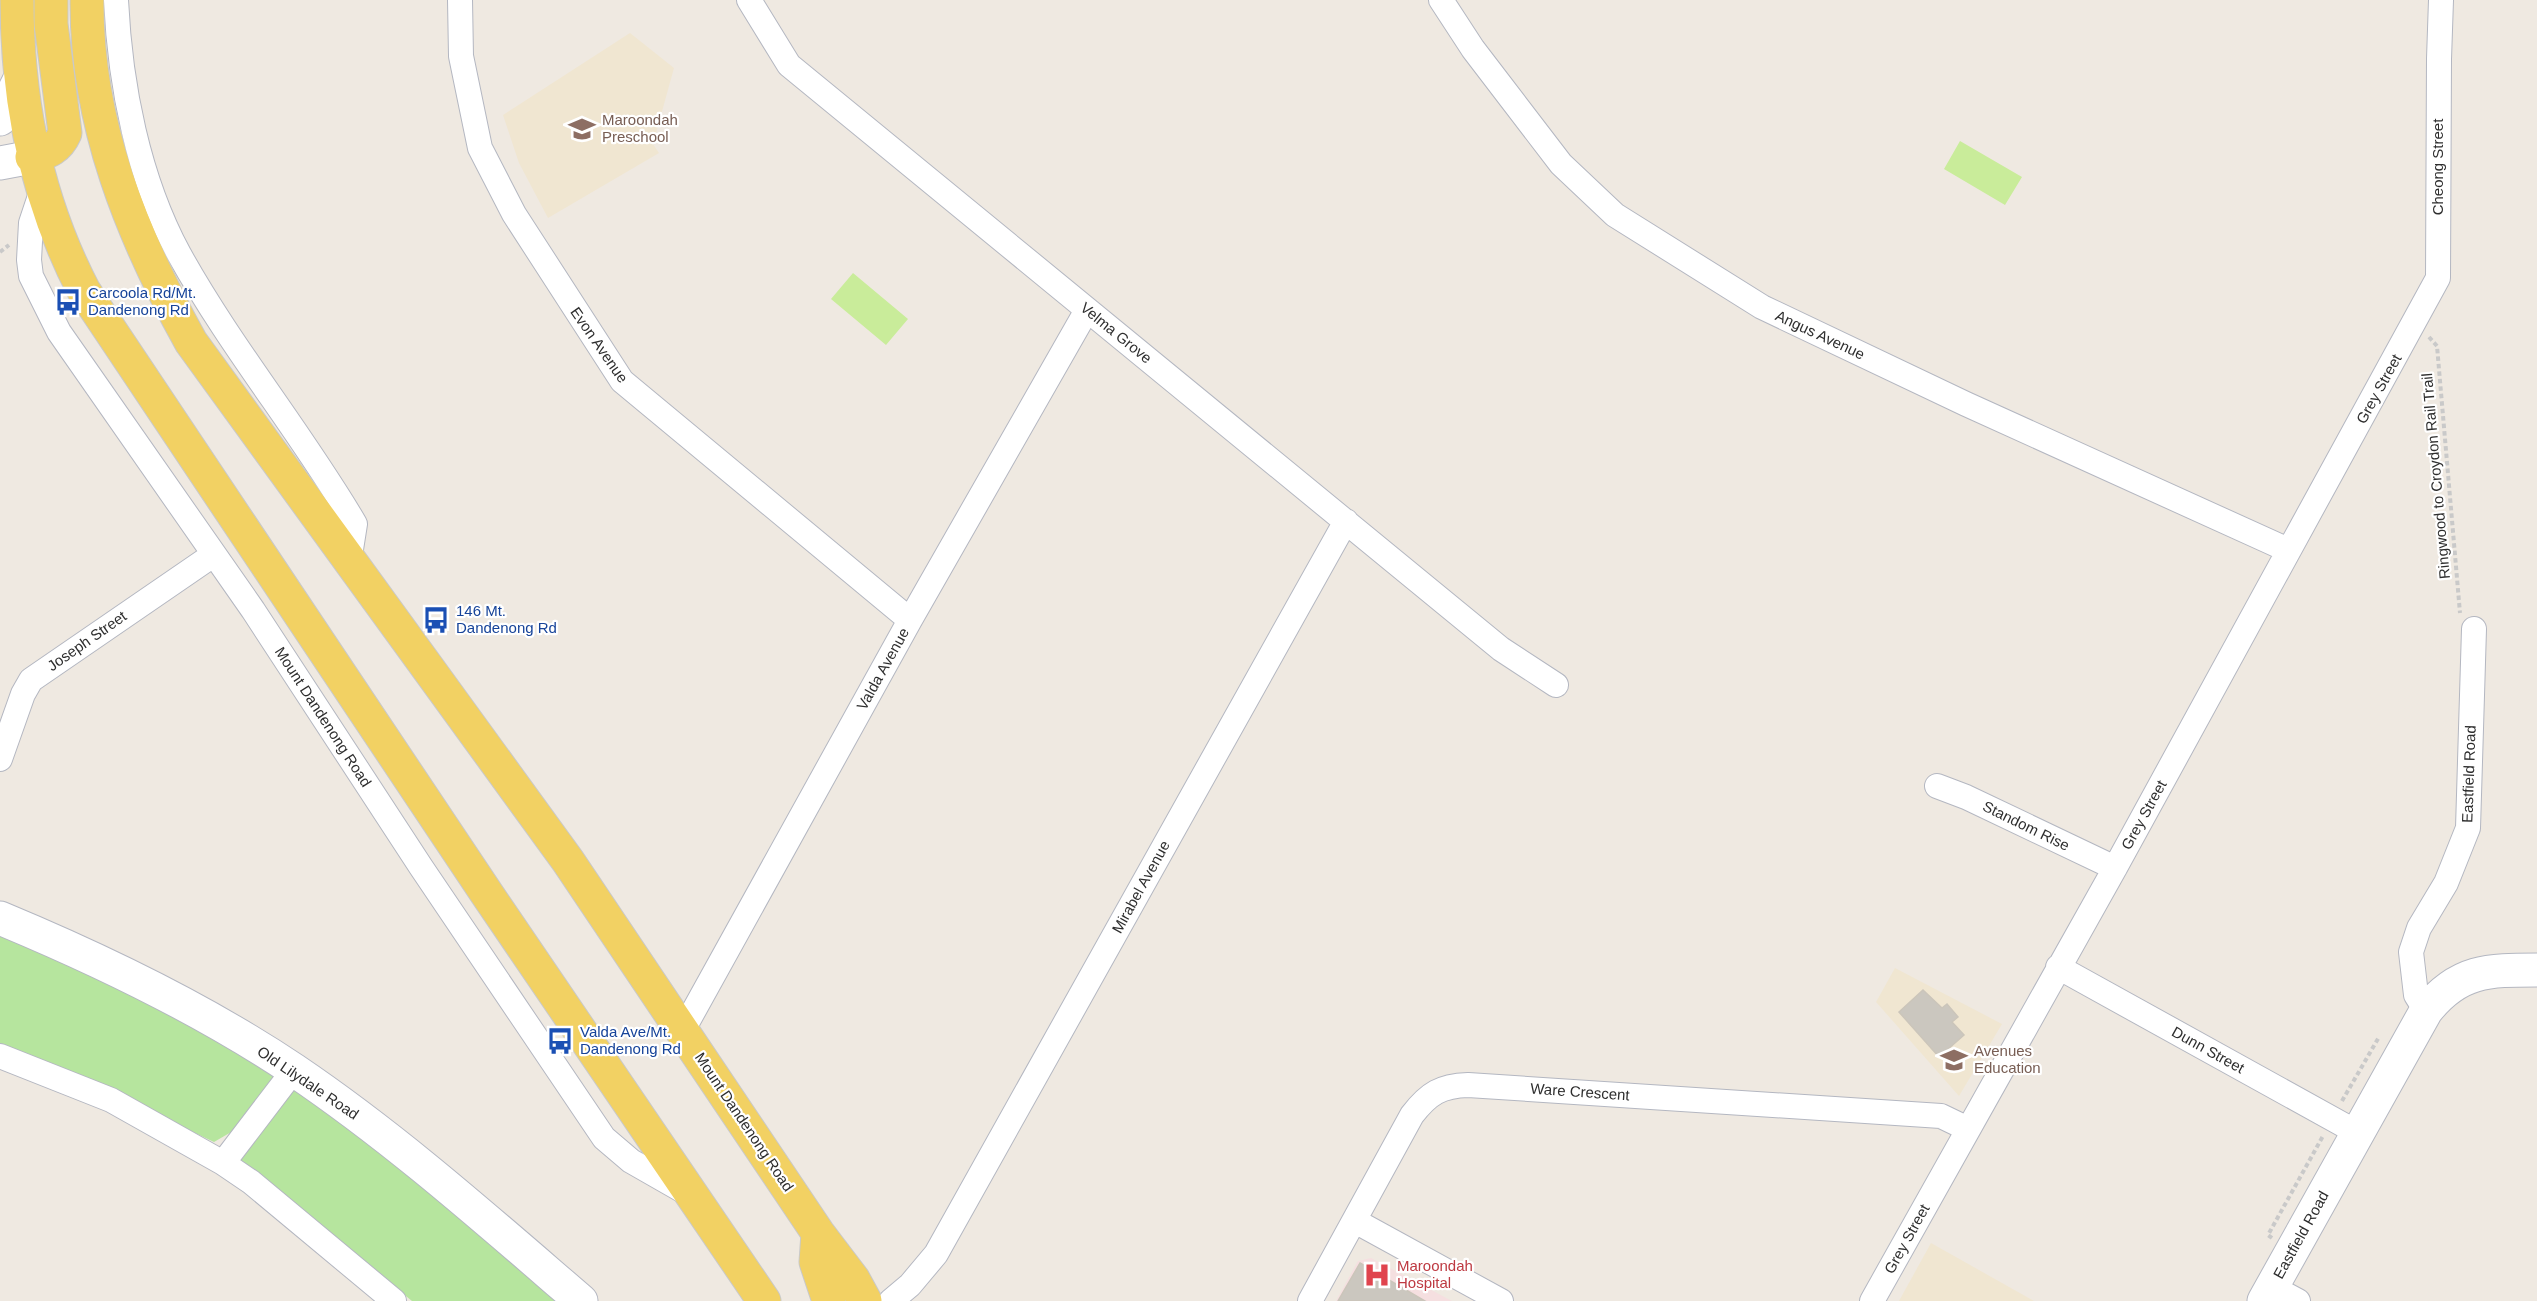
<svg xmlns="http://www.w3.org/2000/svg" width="2537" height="1301" font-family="Helvetica,sans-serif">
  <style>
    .education { fill: #f0e6d1 }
    .medical { fill: #f5dfe0 }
    .grass { fill: #b6e59e }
    .pitch { fill: #c9ec9a }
    .building { fill: #cbc7bf; stroke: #cbc5ba; stroke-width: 1.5 }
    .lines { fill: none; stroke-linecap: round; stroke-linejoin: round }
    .street-casing { stroke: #b4b7c1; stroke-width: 26 }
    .secondary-casing { stroke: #b4b7c1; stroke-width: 35 }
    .primary-casing { stroke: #c9c9c9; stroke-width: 35 }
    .path { stroke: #c9c9c9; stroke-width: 4; stroke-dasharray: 4.5 3; stroke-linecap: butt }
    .street { stroke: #fff; stroke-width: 24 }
    .secondary { stroke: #fff; stroke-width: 33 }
    .primary { stroke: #f2d163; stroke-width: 33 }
    .labels { text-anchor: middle; stroke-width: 4.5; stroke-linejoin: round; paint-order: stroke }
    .education-label { font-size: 15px; fill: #785e54; stroke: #fff; text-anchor: start }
    .street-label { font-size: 15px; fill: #2e2e2e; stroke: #fff }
    .transit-label { font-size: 15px; fill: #164399; stroke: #fff; text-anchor: start }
    .health-label { font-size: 15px; fill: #be3a42; stroke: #fff; text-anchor: start }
  </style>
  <rect width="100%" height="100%" fill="#efe9e1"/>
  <path class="education" d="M630 33 674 68 653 144 659 153 548 218 519 163 503 115Z
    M1895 968 2002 1024 1959 1096 1876 1002Z
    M1931 1243 2034 1301H1899Z"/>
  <path class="medical" d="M1371 1258 1452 1301H1336L1358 1261Z"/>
  <path class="grass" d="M0 930 59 956 272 1068 273 1078 233 1131 214 1142 117 1096 0 1047Z
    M294 1088 406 1168 561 1301H412L238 1159Z"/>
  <path class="pitch" d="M1960 141 2022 177 2005 205 1944 169Z
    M853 273 908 319 886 345 831 299Z"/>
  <path class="building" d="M1923 990 1942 1008 1947 1004 1958 1017 1952 1022 1964 1035 1939 1057 1899 1012Z
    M1360 1263 1425 1301H1338Z"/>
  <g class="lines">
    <defs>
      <path id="street" d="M116 0C120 85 138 178 179 254 231 348 301 432 355 524L349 562
        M460 0 461 56 480 148 514 214 622 381 910 620
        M749 0 789 65 1501 649 1556 685
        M1441 0 1473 49 1561 164 1615 215 1762 307 1966 404 2288 550
        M42 190 31 223 29 260 31 276 59 332 253 610 421 867 604 1138 631 1161 687 1193
        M0 759 23 694 31 680 213 555
        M1937 786 1966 797 2115 868
        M2058 967 2358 1133
        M2426 1011 2416 995 2411 952 2419 928 2446 883 2468 828 2474 629
        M683 1030 910 620 1087 310
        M0 1056 111 1100 223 1163 251 1182 394 1301
        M223 1163 294 1070
        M1355 1221 1501 1301
        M2272 1287 2298 1301
        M891 1301 910 1285 936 1254 1346 521
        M1310 1301 1412 1115C1429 1093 1441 1086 1468 1085L1941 1116 1968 1129
        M1872 1301 2115 868 2438 278 2439 59 2441 0"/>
      <path id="secondary" d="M0 119 20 79
        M0 163 32 157
        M0 918C101 960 203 1009 294 1070 396 1139 488 1221 581 1301
        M2264 1301 2426 1011C2458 970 2488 970 2537 970"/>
      <path id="primary" d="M17 0C17 102 37 201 84 291L487 894 764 1301
        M87 0C86 123 132 236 191 342L568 861 818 1233 853 1279 865 1301
        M32 157C48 152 58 149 65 133L51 24V0
        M818 1233 816 1262 829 1301"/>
    </defs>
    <use href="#street" class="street-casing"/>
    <use href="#secondary" class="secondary-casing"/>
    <use href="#primary" class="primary-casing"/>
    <path class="path" d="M0 252 9 245
      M2429 337 2437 346 2460 613
      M2342 1101 2379 1037
      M2272 1238 2268 1235 2323 1136"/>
    <use href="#street" class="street"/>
    <use href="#secondary" class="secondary"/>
    <use href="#primary" class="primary"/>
  </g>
  <defs>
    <symbol id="school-bare" viewBox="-9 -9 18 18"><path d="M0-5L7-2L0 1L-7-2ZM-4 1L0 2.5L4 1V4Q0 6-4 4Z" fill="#8d6e63" stroke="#fff" stroke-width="2.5" paint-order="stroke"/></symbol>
    <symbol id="bus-bare" viewBox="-9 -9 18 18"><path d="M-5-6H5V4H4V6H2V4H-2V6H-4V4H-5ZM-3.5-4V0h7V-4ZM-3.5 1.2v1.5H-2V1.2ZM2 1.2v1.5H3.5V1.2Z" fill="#1a4fb4" stroke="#fff" stroke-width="2.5" paint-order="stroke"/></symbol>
    <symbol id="hospital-bare" viewBox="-9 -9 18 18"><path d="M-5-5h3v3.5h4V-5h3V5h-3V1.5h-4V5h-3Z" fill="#e0444e" stroke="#fff" stroke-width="2.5" paint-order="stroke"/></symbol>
  </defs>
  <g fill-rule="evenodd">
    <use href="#school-bare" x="563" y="110" width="38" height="38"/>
    <use href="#bus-bare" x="49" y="283" width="38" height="38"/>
    <use href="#bus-bare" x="417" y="601" width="38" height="38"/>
    <use href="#bus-bare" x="541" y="1022" width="38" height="38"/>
    <use href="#school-bare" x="1935" y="1041" width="38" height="38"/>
    <use href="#hospital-bare" x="1358" y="1256" width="38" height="38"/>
  </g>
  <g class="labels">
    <g class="education-label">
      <text x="602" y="125">Maroondah<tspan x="602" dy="17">Preschool</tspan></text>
      <text x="1974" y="1056">Avenues<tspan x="1974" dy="17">Education</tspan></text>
    </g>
    <g class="street-label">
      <text transform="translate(2438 167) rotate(-90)" y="5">Cheong Street</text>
      <text transform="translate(1116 333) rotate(39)" y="5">Velma Grove</text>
      <text transform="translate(1820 335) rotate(25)" y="5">Angus Avenue</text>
      <text transform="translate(599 345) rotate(55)" y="5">Evon Avenue</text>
      <text transform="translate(2379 389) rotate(-61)" y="5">Grey Street</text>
      <text transform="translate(2436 476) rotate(-95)" y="5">Ringwood to Croydon Rail Trail</text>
      <text transform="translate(87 641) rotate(-35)" y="5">Joseph Street</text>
      <text transform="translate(883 669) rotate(-61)" y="5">Valda Avenue</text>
      <text transform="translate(323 717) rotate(57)" y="5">Mount Dandenong Road</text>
      <text transform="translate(2469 774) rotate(-88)" y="5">Eastfield Road</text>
      <text transform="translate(2144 815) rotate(-61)" y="5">Grey Street</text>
      <text transform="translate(2026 826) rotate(26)" y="5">Standom Rise</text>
      <text transform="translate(1141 887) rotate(-61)" y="5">Mirabel Avenue</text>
      <text transform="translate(2208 1050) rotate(29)" y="5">Dunn Street</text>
      <text transform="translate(308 1083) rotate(34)" y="5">Old Lilydale Road</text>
      <text transform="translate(1580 1092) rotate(4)" y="5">Ware Crescent</text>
      <text transform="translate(744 1122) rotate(56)" y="5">Mount Dandenong Road</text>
      <text transform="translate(2301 1235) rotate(-61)" y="5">Eastfield Road</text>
      <text transform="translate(1907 1239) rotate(-61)" y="5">Grey Street</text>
    </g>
    <g class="transit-label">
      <text x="88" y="298">Carcoola Rd/Mt.<tspan x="88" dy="17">Dandenong Rd</tspan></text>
      <text x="456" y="616">146 Mt.<tspan x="456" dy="17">Dandenong Rd</tspan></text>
      <text x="580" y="1037">Valda Ave/Mt.<tspan x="580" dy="17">Dandenong Rd</tspan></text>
    </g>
    <g class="health-label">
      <text x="1397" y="1271">Maroondah<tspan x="1397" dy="17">Hospital</tspan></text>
    </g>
  </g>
</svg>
